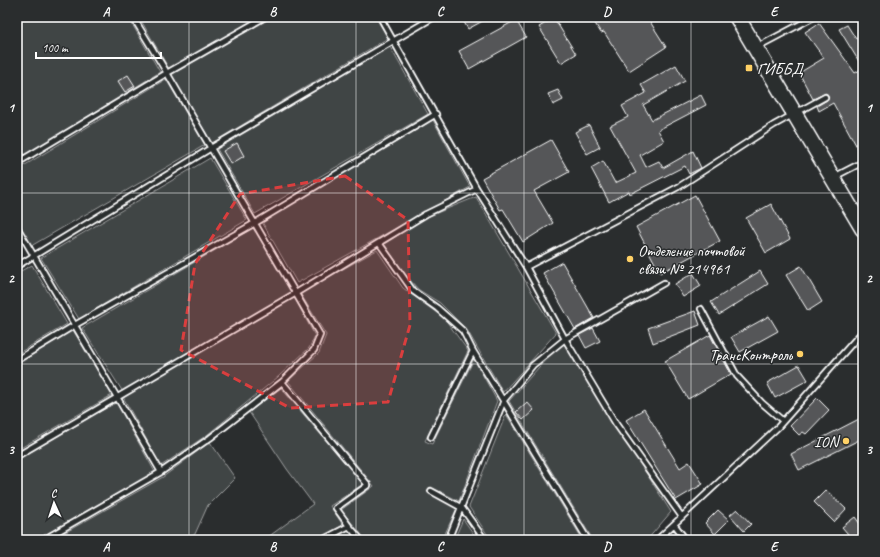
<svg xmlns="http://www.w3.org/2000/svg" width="880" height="557" font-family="Caveat,sans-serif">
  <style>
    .green { fill: #414445; stroke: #a0a2a2 }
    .building { fill: #555758; stroke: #fff }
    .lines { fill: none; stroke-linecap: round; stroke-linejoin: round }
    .lane-casing { stroke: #fff; stroke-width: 8 }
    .primary-casing { stroke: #fff; stroke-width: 18 }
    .lane { stroke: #2a2d2e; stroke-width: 4.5 }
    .primary { stroke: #2a2d2e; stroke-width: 15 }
    .marked { fill: #da3e3e; fill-opacity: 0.2; stroke: #da3e3e; stroke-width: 3; stroke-dasharray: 8 5; stroke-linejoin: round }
    .grid { fill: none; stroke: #fff; stroke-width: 1; stroke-opacity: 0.55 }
    .poi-dot { fill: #ffd166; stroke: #2a2d2e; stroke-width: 1.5 }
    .labels { text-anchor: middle; stroke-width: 3; stroke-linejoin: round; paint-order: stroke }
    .poi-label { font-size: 16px; fill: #fff; stroke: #2a2d2e; text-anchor: start }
    .neatline { fill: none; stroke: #fff; stroke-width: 1.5 }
    .grid-label { font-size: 13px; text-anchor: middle; font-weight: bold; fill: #fff }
  </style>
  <rect width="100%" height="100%" fill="#2a2d2e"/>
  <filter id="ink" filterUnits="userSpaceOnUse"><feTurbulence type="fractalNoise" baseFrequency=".025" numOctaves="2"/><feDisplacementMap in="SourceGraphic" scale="8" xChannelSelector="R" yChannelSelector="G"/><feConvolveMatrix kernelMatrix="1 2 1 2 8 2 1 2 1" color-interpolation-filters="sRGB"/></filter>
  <g filter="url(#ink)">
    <path class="green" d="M24 17H128L160 72 17 160V23Z
      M139 17H259L169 69Z
      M272 17H376L388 38 212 143 171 75Z
      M390 47 428 114 255 214 217 149Z
      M166 79 205 145 31 246 17 222V170Z
      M433 120 470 187 297 283 262 222Z
      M210 158 247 220 79 319 41 258Z
      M476 197 556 333 503 392 467 330 440 303 419 290 407 277 384 244 427 217Z
      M253 228 293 292 123 392 82 328Z
      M377 250 403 288 445 319 468 351 425 441 432 444 474 359 497 401 459 501 431 487 429 491 457 508 442 540H366L341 510 374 486 288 381 319 353 326 335 300 293Z
      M32 265 67 324 17 354V273Z
      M294 297 315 336 309 348 278 377 207 435 161 466 123 397Z
      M73 330 112 395 17 450V364Z
      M562 341 671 512 647 540H593L509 401Z
      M281 388 363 484 330 506 343 525 316 540H264L313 504 287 469 249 412Z
      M116 402 155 472 36 540H17V460Z
      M506 414 583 540H491L469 507Z
      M210 442 235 478 208 505 195 534 187 540H52L163 477Z
      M463 519 478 540H454Z
      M673 528 682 540H662Z
      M349 530 357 540H331Z"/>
    <path class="building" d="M461 17H490L468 29Z
      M591 17H647L666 47 629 71 604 32 601 33Z
      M554 18 576 54 561 63 539 27Z
      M516 20 526 37 469 69 459 51Z
      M819 23 855 73 863 68 839 29 847 25 856 39 863 35V158L833 103 819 111 817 106 827 100 828 95 824 94 813 99 799 73 824 58 805 32Z
      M676 65 685 81 643 105 652 120 701 95 706 105 658 130 664 141 640 155 646 167 659 161 663 168 693 151 701 168 689 174 685 166 630 194 629 191 609 202 591 168 603 161 615 183 636 173 610 126 628 117 622 106 646 93 641 85Z
      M128 75 135 86 125 92 118 81Z
      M558 90 563 100 553 105 548 94Z
      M589 125 600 147 587 154 575 132Z
      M551 140 569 172 534 191 553 223 523 242 503 209 500 210 482 178Z
      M237 143 244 156 231 164 223 151Z
      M695 195 720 241 660 273 636 227Z
      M771 204 790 239 766 253 746 218Z
      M562 262 594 318 575 329 543 273Z
      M801 266 822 302 808 311 786 275Z
      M760 271 768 284 719 315 711 302Z
      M693 273 701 286 683 297 675 284Z
      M695 311 700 325 653 343 648 328Z
      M769 316 778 331 740 352 731 337Z
      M593 328 600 341 586 348 579 335Z
      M710 335 731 374 688 399 665 361Z
      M799 365 808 380 775 398 767 383Z
      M817 398 829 410 806 434 803 432 799 435 790 426Z
      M527 402 534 410 523 420 516 412Z
      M644 409 680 468 689 462 703 484 676 500 626 420Z
      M859 419 863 426V438L799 470 791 454Z
      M826 490 846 509 834 522 814 502Z
      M737 509 751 524 744 531 730 515Z
      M718 510 729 520 715 534 705 523Z
      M855 517 863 528V540H840L848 534 842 527Z"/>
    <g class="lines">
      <defs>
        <path id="lane" d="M757 47 814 17
          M17 163 167 73 133 17
          M834 177 863 162
          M477 189 526 267 565 339 616 424 682 517
          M17 227 161 472
          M379 243 413 291 437 308 463 331 473 351 588 540
          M17 266 211 148 434 17
          M526 267 680 186 774 125 825 97
          M701 309 737 376 762 403 783 421
          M17 360 75 325 255 223 436 114
          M282 382 368 485 336 508 349 526
          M431 437 473 351
          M17 456 296 293 426 214 477 189 380 17
          M431 491 462 508 485 540
          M674 524 686 540
          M43 540 161 472 210 438 282 382 314 350 320 335 167 73 265 17
          M322 540 349 526 361 540
          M448 540 504 400 533 365 565 339 664 283
          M657 540 778 427 863 331"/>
        <path id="primary" d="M737 17 863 229"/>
      </defs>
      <use href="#lane" class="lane-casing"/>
      <use href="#primary" class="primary-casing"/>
      <use href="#lane" class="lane"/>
      <use href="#primary" class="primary"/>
    </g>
  </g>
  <path class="marked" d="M345 176 408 220 410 325 388 402 290 408 181 350 195 264 240 194Z"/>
  <path class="grid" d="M189 17V540M356 17V540M524 17V540M691 17V540M17 193H863M17 364H863"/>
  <g class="poi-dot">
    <rect x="745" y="64" width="8" height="8" rx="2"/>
    <circle cx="630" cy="259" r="4"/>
    <circle cx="800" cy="354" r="4"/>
    <circle cx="846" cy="441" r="4"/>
  </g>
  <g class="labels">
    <g class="poi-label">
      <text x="757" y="74">ГИББД</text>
      <text x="638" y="256">Отделение почтовой<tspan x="638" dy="18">связи № 214961</tspan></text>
      <text x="792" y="360" text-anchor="end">ТрансКонтроль</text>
      <text x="838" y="447" text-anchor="end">ION</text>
    </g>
  </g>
  <rect width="880" height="557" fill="none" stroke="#2a2d2e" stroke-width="44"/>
  <g transform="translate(54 503) rotate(357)" stroke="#2a2d2e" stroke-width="3" paint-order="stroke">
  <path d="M0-3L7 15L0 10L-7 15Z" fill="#ffffff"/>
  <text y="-6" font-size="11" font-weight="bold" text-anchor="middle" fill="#ffffff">С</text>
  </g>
  <path d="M36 52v6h125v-6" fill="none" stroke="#ffffff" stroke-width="2"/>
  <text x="42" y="52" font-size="12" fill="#ffffff" stroke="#2a2d2e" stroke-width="3" paint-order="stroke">100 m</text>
  <rect x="22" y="22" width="836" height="513" class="neatline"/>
  <g class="grid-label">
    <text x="106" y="16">A</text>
    <text x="273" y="16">B</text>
    <text x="440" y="16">C</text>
    <text x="607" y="16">D</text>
    <text x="774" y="16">E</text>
    <text x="11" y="112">1</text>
    <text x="869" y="112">1</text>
    <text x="11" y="283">2</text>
    <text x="869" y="283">2</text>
    <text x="11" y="454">3</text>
    <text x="869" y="454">3</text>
    <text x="106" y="551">A</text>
    <text x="273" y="551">B</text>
    <text x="440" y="551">C</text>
    <text x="607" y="551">D</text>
    <text x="774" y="551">E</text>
  </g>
</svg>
